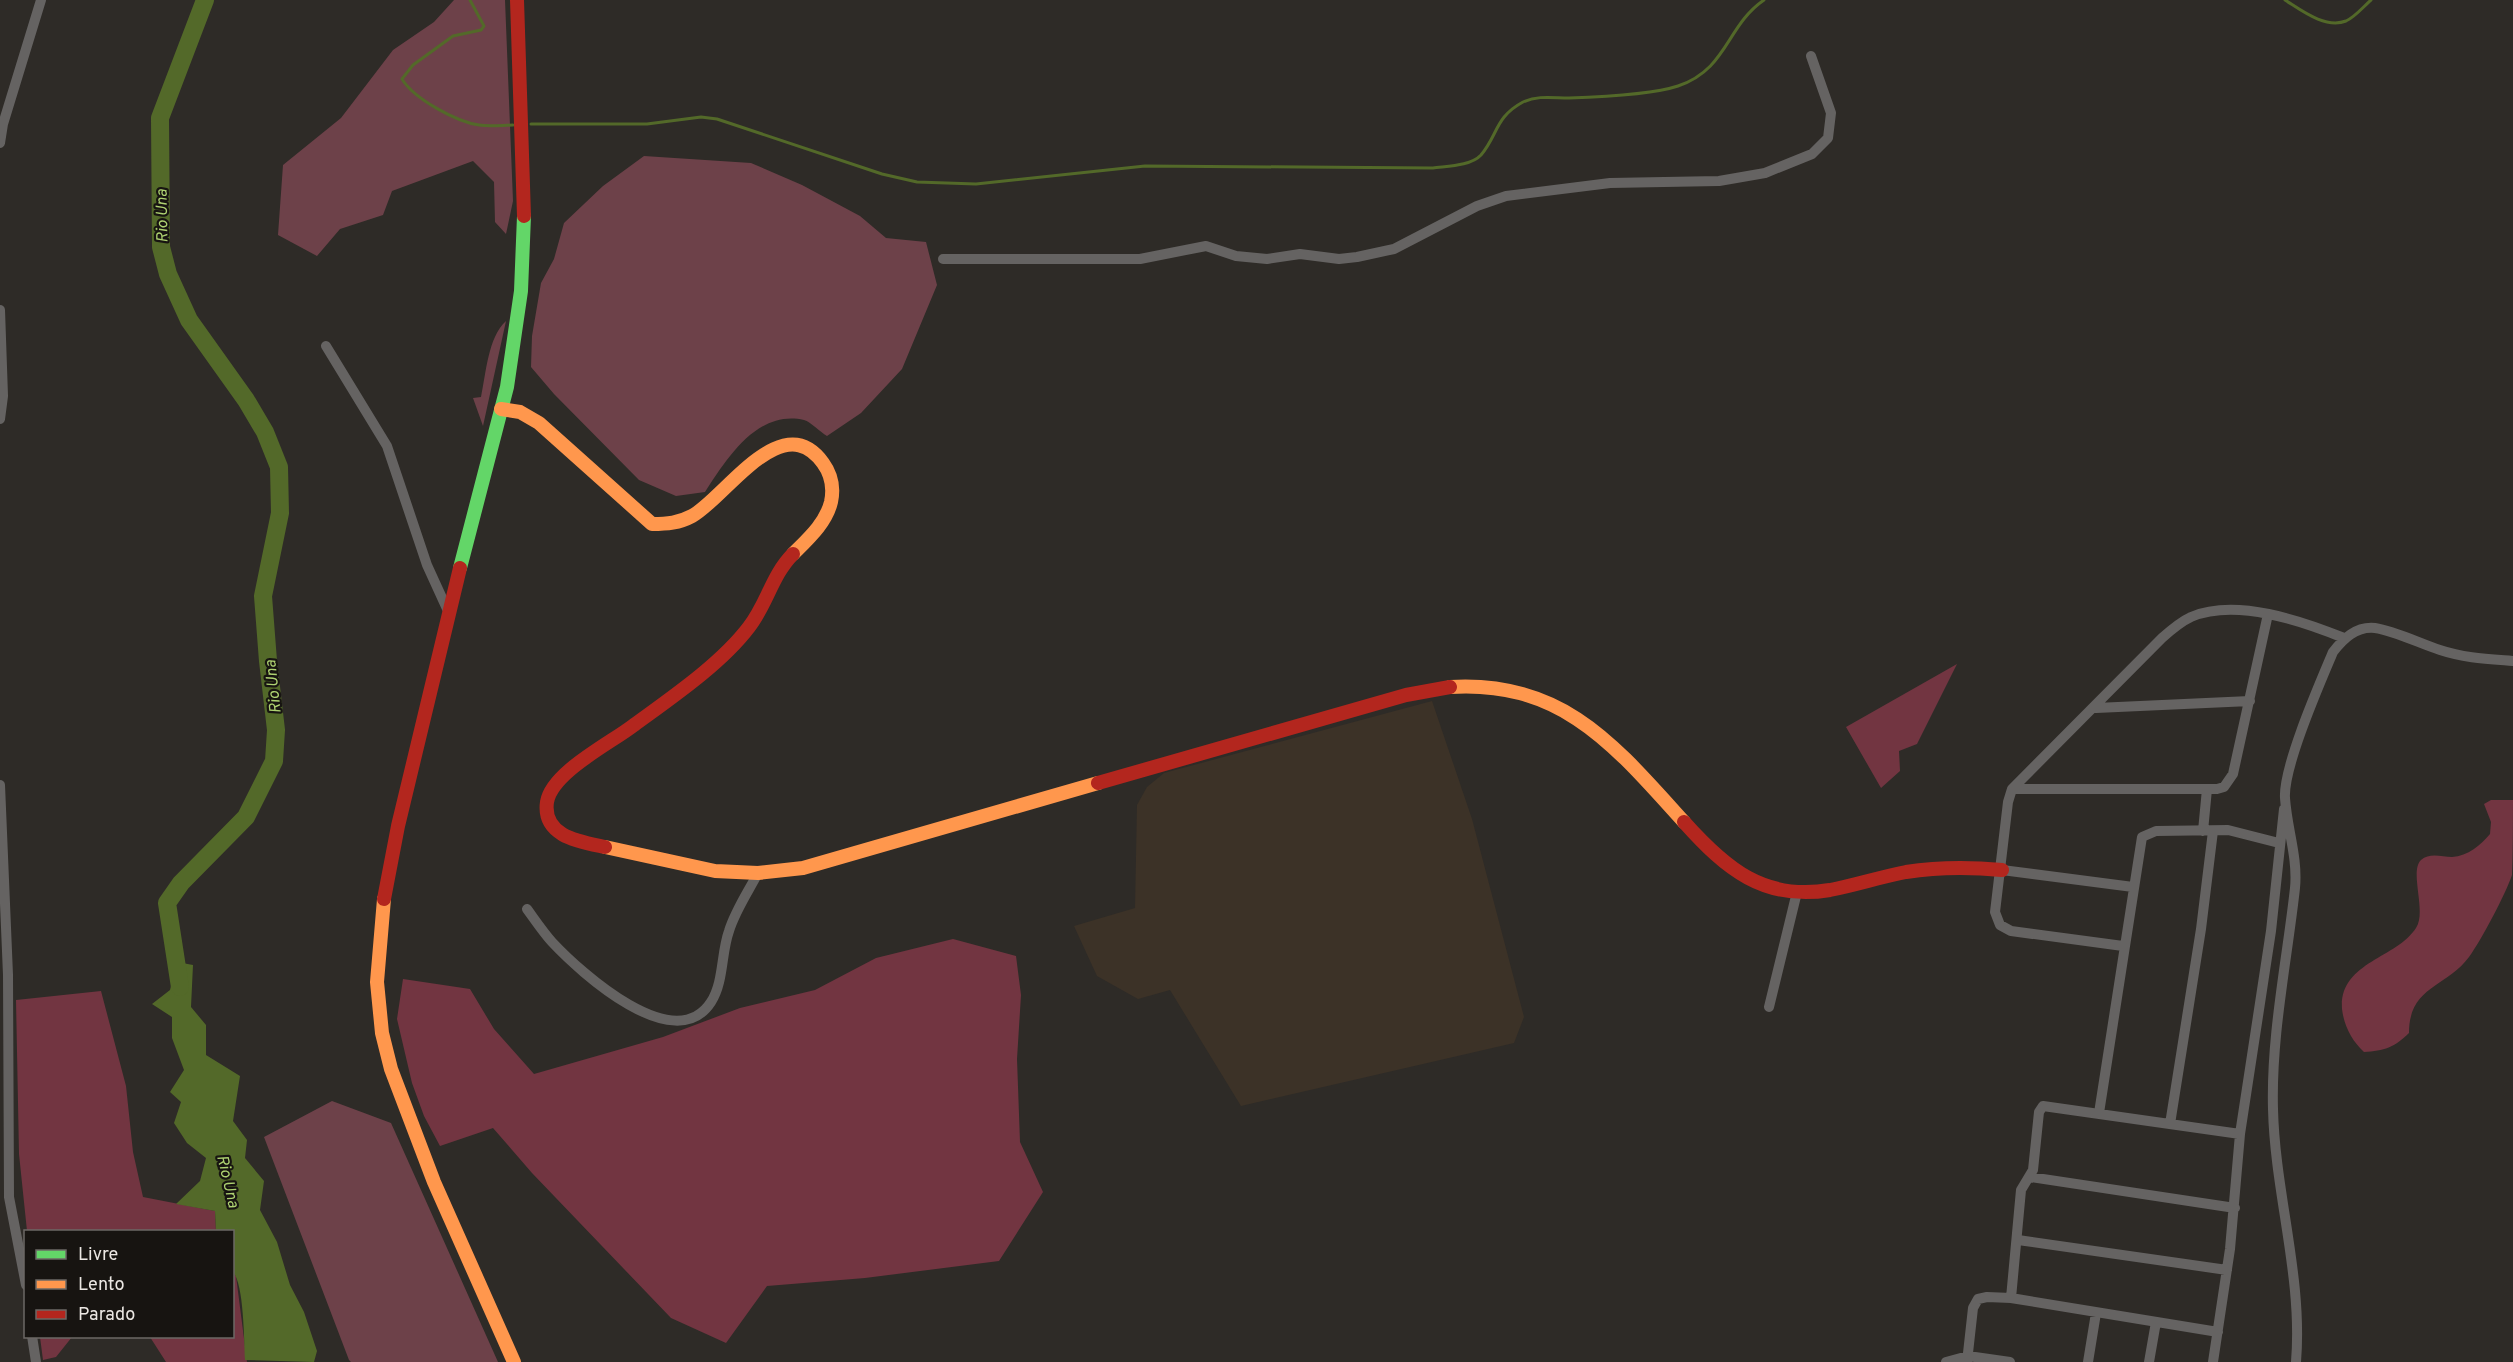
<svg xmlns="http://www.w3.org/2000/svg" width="2513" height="1362" font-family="Overpass,sans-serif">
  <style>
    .built { fill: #3c3227 }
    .green { fill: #6d4149 }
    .forest { fill: #723541 }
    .water { fill: #536929 }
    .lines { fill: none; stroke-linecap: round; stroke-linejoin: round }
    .stream { stroke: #536929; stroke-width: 3 }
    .river { stroke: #536929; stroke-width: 18 }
    .street { stroke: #656362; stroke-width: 10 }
    .fast { stroke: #63d668; stroke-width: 14 }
    .slow { stroke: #ff974d; stroke-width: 14 }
    .jam { stroke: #b3261e; stroke-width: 14 }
    .labels { text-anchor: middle; stroke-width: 4.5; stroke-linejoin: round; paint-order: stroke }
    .water-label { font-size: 16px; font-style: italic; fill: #aed271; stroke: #171411 }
  </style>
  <rect width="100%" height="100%" fill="#2e2b27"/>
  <path class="built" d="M1432 701 1472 819 1524 1017 1514 1043 1241 1106 1170 990 1138 999 1097 976 1074 926 1135 908 1137 805 1147 787 1164 773Z"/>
  <path class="green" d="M454 0H505L513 201 506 234 495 222 494 182 473 161 392 191 383 215 340 229 317 256 278 235 283 165 341 118 393 50 434 22Z
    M644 156 751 163 802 185 860 216 886 238 926 242 937 285 902 369 861 413 827 436C820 432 811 422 804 420 757 409 726 460 705 492L676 496 639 480 554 394 531 367 532 336 541 283 554 259 564 223 603 186Z
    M506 321 483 426 473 398 481 397C486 374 488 337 506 321Z
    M332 1101 391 1123 498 1362H351L349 1360 264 1137Z"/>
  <path class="forest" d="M1957 664 1917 744 1899 751 1900 771 1881 788 1846 727Z
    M2491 800H2513C2513 818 2513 860 2512 875 2506 893 2481 941 2469 957 2446 988 2409 986 2409 1033 2395 1047 2384 1051 2364 1052 2352 1041 2344 1026 2342 1009 2339 962 2396 959 2416 928 2427 911 2409 872 2421 860 2430 852 2442 857 2452 857 2468 856 2481 845 2490 834L2491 822 2484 804Z
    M953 939 1016 956 1021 995 1017 1059 1020 1142 1043 1192 999 1261 865 1278 767 1286 726 1343 671 1318 532 1173 493 1128 440 1146 424 1116 412 1083 397 1019 403 979 470 989 494 1029 534 1074 663 1037 740 1008 815 990 876 958Z
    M101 991 126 1086 133 1152 143 1197 215 1211 216 1231H27L19 1154 16 1000Z
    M233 1272 236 1276 247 1362H166L150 1337 232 1336Z
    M40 1337V1336L72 1337 56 1357 43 1360Z"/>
  <path class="water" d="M177 962 193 965 191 1007 206 1025V1055L240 1076 233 1121 247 1140 245 1158 264 1181 260 1210 277 1242 290 1285 304 1312 317 1351 314 1362 245 1360C244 1341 244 1284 233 1272L232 1232 216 1231 215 1211 176 1204 200 1181 206 1158 187 1143 174 1123 181 1102 170 1092 184 1070 172 1038V1017L152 1004 170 990Z"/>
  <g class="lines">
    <path class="stream" d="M470 0 484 26 481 30 453 36 413 65 402 79C414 99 457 122 479 125 490 127 503 125 513 125
      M2285 0C2301 10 2325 29 2346 21 2355 17 2364 6 2371 0
      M531 124H647L701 117 717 119 882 174 917 182 976 184 1145 166 1433 168C1447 166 1471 166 1481 155 1498 135 1495 117 1523 102 1538 95 1553 98 1569 98 1598 97 1651 95 1678 86 1728 69 1726 26 1764 0"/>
    <path class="river" d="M180 987 167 903 181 883 246 817 274 761 276 730 268 661 263 596 280 513 279 467 265 432 246 400 189 320 168 274 161 247 160 118 205 0"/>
    <path class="street" d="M0 143 3 124 41 0
      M943 259H1140L1206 246 1236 256 1267 259 1300 254 1339 259 1357 257 1394 249 1477 206 1506 196 1610 183 1719 181 1765 173 1812 154 1828 138 1831 113 1811 56
      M0 310 3 396 0 419
      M326 346 387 446 427 565 448 611
      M2096 708 2250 701
      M0 785 8 975 9 1197 26 1285
      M2012 789H2217L2224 787 2233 774 2268 614
      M2203 831 2207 789
      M2002 870 2133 887
      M527 909C535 920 543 932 552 942 581 973 675 1058 711 1002 724 982 721 953 729 931 735 911 748 892 758 873
      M2123 946 2011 931 2000 925 1995 912 2008 802 2012 789 2162 638C2171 630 2180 622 2191 617 2236 598 2302 621 2344 638
      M1769 1007 1797 892
      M2099 1113 2142 837 2156 831 2228 830 2279 843
      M2170 1124 2201 929 2213 831
      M2030 1177 2235 1208
      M2018 1240 2227 1270
      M2011 1298 2021 1190 2033 1170 2039 1112 2043 1106 2240 1134
      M32 1336 36 1362
      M1946 1362 1968 1356 2010 1362
      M1967 1362 1973 1308 1978 1299 1987 1297 2011 1298 2218 1332
      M2088 1362 2096 1313
      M2149 1362 2156 1322
      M2213 1362 2230 1249 2240 1134 2271 931 2284 809
      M2296 1362C2303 1277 2275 1194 2273 1109 2271 1035 2287 961 2295 888 2298 857 2287 829 2285 798 2283 767 2320 683 2333 652 2343 639 2356 626 2375 628 2395 631 2421 644 2440 650 2464 658 2488 659 2513 661"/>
    <path class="fast" d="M460 568 507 387 521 291 524 216"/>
    <path class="slow" d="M501 409 520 412 539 423 652 524C667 524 679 523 692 516 725 498 782 406 823 463 831 474 834 488 831 502 826 523 808 539 793 554
      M1450 687C1563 680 1615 746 1684 822
      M605 847 715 871 758 873 803 868 1098 783
      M384 899 377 982 382 1033 391 1069 434 1182 514 1362"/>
    <path class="jam" d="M517 0 524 216
      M1098 783 1406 695 1450 687
      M1684 822C1726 869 1764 901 1830 890 1856 885 1880 877 1906 872 1938 867 1970 867 2002 870
      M605 847C581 842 542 837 547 802 552 772 611 743 634 725 671 698 721 664 749 627 767 604 772 575 793 554
      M384 899 398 826 460 568"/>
  </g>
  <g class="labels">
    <g class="water-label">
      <text transform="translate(161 216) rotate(-91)" y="6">Rio Una</text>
      <text transform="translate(272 687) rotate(-96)" y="6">Rio Una</text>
      <text transform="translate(229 1181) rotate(77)" y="6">Rio Una</text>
    </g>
  </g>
  <rect x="24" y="1230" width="210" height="108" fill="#171411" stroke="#6c6865" stroke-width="1.5"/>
  <rect x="36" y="1250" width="30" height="9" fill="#63d668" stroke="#6c6865" stroke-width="1.5"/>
  <text x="78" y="1260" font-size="18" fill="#ebe7e3">Livre</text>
  <rect x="36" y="1280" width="30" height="9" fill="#ff974d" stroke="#6c6865" stroke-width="1.5"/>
  <text x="78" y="1290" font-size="18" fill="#ebe7e3">Lento</text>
  <rect x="36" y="1310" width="30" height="9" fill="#b3261e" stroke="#6c6865" stroke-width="1.5"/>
  <text x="78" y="1320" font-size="18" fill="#ebe7e3">Parado</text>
</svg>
